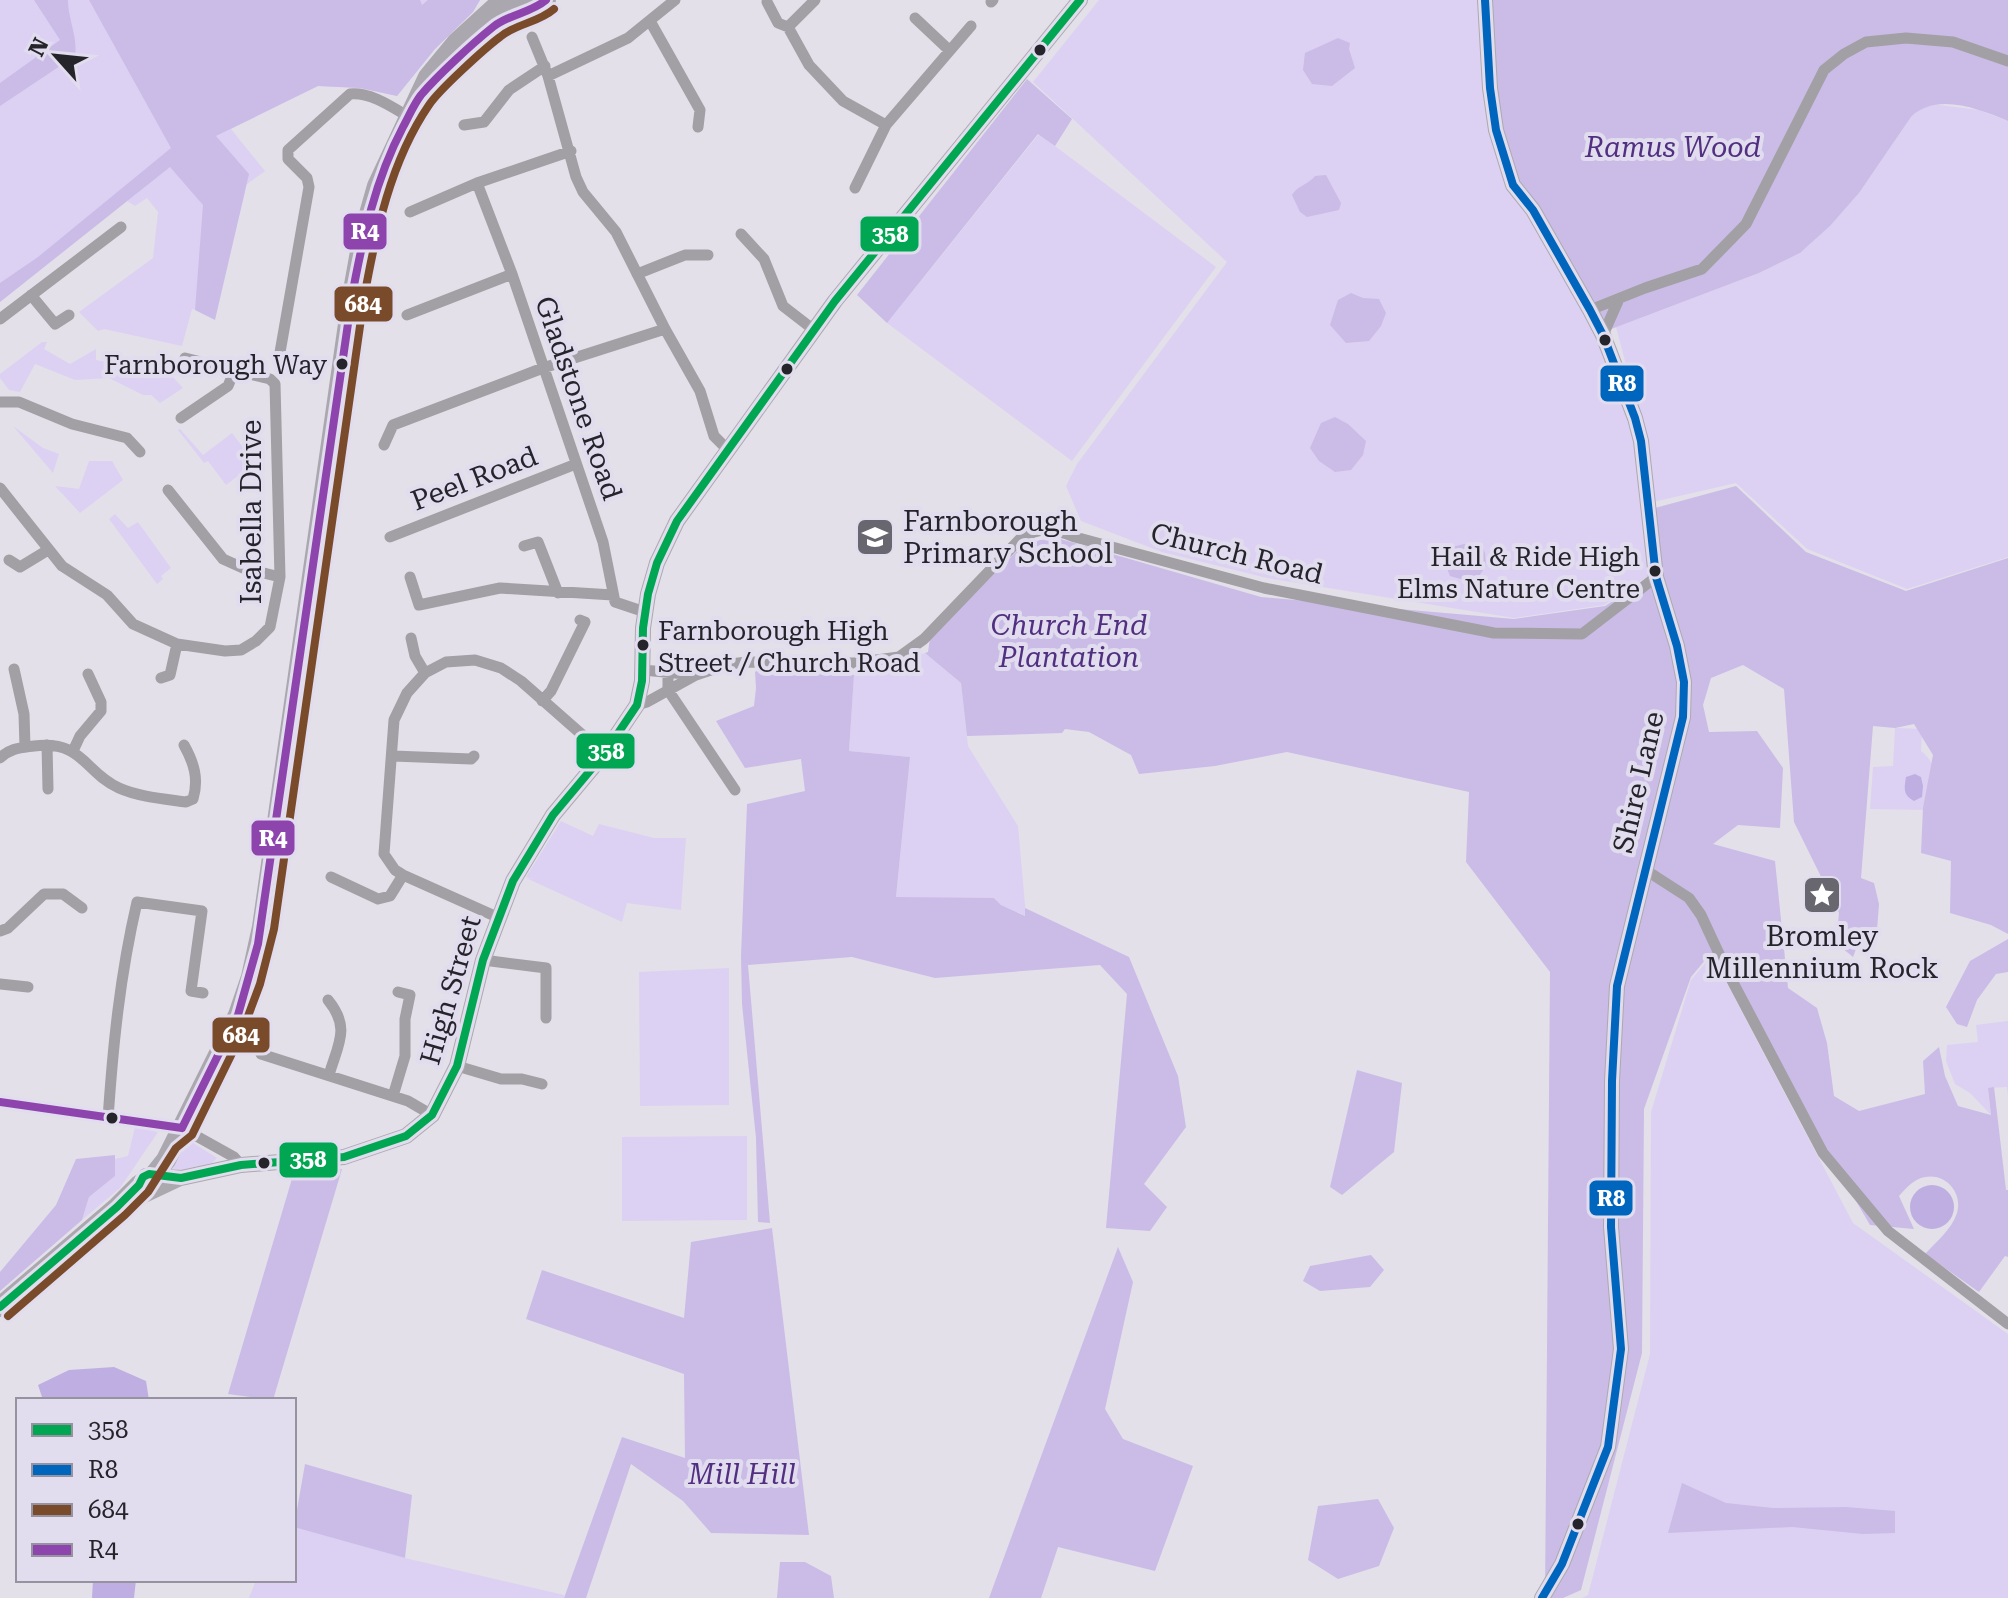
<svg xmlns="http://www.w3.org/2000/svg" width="2008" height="1598" font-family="'Roboto Serif',serif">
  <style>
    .green { fill: #dcd1f2 }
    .forest { fill: #cabce7 }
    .water { fill: #bfaee1 }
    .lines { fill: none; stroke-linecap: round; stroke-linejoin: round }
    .street { stroke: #a2a0a4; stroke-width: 11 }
    .secondary { stroke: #aca9ae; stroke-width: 16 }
    .highway { stroke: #aaa8ae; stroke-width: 20 }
    .bus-1-casing { stroke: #e1dcee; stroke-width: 14 }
    .bus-2-casing { stroke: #e1dcee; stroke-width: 14 }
    .bus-3-casing { stroke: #e1dcee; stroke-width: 14 }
    .bus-4-casing { stroke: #e1dcee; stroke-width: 14 }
    .bus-1 { stroke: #00a651; stroke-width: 8 }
    .bus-2 { stroke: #0065bd; stroke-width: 8 }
    .bus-3 { stroke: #7a4b2a; stroke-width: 8 }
    .bus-4 { stroke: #8e44ad; stroke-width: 8 }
    .bus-dot { fill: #26242b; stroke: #e1dcee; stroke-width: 3 }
    .labels { text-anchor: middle; stroke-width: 8; stroke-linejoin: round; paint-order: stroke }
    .bus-label { font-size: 26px; fill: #26242b; stroke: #e1dcee; text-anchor: end }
    .park-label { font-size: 28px; font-style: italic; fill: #523081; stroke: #e1dcee }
    .street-label { font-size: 28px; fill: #26242b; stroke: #e1dcee }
    .poi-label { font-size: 28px; fill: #26242b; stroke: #e1dcee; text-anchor: start }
    .line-badge { stroke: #e1dcee; stroke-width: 3 }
    .badge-label { font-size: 22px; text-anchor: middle; font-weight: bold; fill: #fff }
  </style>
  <rect width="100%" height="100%" fill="#e3e0ea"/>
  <path class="green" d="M0 0H480L473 12 435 49 397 96 360 88 318 86 231 129 265 171 243 187 245 192 215 313 192 309 182 346 104 329 98 331 79 312 153 258 158 212 147 198 135 206 127 201 0 302Z
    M1099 0H1480L1587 318 1621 391 1634 429 1650 575 1604 605 1514 618 1267 578 1162 552 1081 521 1066 486 1077 464 1227 262 1033 82Z
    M1931 104 1979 110 2008 121V557L1907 589 1807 549 1736 483 1653 502 1646 441 1616 327 1759 273 1800 253 1830 226 1859 193 1911 117 1921 108Z
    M1039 134 1216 267 1072 461 887 323Z
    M42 342H47L44 349 70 364 96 349V360L170 374 183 388 160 403 151 395H143L109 378 75 380 35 364 20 392 9 390 0 378V374Z
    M13 426 43 448 59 454 53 473Z
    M180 429 203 455 232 433 255 463 226 485 208 461 204 463 178 430Z
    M89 461H112L123 480 80 513 55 486 79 489Z
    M115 514 128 528 138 522 171 568 161 576 163 579 157 584 109 519Z
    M925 653 961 683 968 746 1018 826 1026 916 1001 905 994 898H896L910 757 849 751 854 675Z
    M1895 728 1922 729 1921 751C1942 767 1934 787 1929 810L1870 809 1873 767 1893 766Z
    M561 821 593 836 599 824 654 838H686L681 910 627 903 622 922 526 878 534 879 526 877Z
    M1712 955 1853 1223 2008 1334V1598H1582L1588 1595 1650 1354 1651 1112 1691 980Z
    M729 968V1105L640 1106 639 972Z
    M2008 1021V1096L2007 1087 1988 1088 1991 1115 1970 1093 1955 1084 1946 1061 1947 1045 1978 1042 1976 1025Z
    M135 1127 158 1132 120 1188 82 1220 89 1197 115 1176V1159L128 1156Z
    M747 1136V1220L622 1221V1137Z
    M187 1139 217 1158 212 1163 168 1173Z
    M294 1526 405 1558 564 1595V1598H249L256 1580H294Z"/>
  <path class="forest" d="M34 0H68C68 19 78 37 75 56L0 106V83L60 40Z
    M89 0H420L422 5 428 0H480L473 12 435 49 397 96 360 88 318 86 216 136 249 174 215 320 195 310 203 205 170 167 0 302V283L38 257 171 148Z
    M1489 0H2008V121C1979 109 1936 92 1911 117L1859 193 1830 226 1800 253 1759 273 1606 331 1516 182 1500 129Z
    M1338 38 1350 43 1349 49 1355 68 1332 86 1312 84 1303 70 1305 53Z
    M1027 79 1072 119 1055 146 1038 134 887 323 857 295Z
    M1326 175 1341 203 1339 210 1307 217 1300 212 1292 195C1298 185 1308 185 1315 176Z
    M1351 293 1363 298 1379 299 1386 313 1381 326 1369 341 1346 343 1330 325 1338 300Z
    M1335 417 1348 424 1366 441 1363 455 1351 470 1335 472 1319 461 1310 448 1321 423Z
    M1736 486 1806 552 1906 591 2008 558V934L1991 925 1950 913 1951 861 1921 853 1923 808 1933 755 1914 724 1895 728 1873 726 1861 878 1874 883 1879 904 1877 930 1861 936 1853 957 1836 943 1839 913 1794 822 1784 689 1743 665 1711 678 1703 705 1709 732 1757 731 1783 768 1780 828 1738 825 1713 844 1775 861 1788 988 1817 1008 1827 1043 1834 1096 1859 1111 1925 1094 1923 1061 1939 1047 1945 1076 1958 1106 1991 1115 1988 1088 1994 1087 2006 1190H2008V1257L2005 1256 1979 1292 1925 1254C1936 1242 1952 1229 1957 1213 1963 1193 1946 1173 1925 1177 1914 1179 1906 1188 1899 1196L1914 1229 1870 1225 1711 953 1691 977 1644 1109 1642 1353 1581 1590 1563 1598H1545L1550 972 1466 862 1469 792 1287 752 1215 766 1139 774 1131 755 1089 732 1065 729 1062 733 967 736 961 683 925 653 928 652 930 638 1020 548 1040 540 1057 538 1261 597 1514 619 1605 606 1653 576 1655 508Z
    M1464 544H1481L1485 553 1486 566 1474 583 1450 576 1446 566 1452 547Z
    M760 669 840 672 854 675 849 751 910 757 896 897 994 898 1001 905 1025 916V908L1129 957 1178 1076 1186 1127 1144 1184 1167 1207 1150 1231 1106 1228 1127 994 1100 965 935 978 852 957 748 965 770 1223 758 1222 756 1138 742 1004 741 956 747 804 805 791 801 759 745 768 716 721 754 706 756 688 755 672Z
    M2008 939V972L1996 974 1977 1000 1967 1027 1957 1024 1946 1007 1970 961Z
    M1357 1070 1402 1083 1394 1152 1342 1195 1330 1187Z
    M115 1155V1176L89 1197 82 1220 0 1291V1272L56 1205 76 1159Z
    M342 1169 273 1400 228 1394 294 1172Z
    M772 1228 809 1535 711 1533 683 1501 631 1464 586 1598H564L622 1437 685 1458 684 1374 526 1319 542 1270 684 1318 691 1242Z
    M1118 1247 1133 1282 1105 1409 1123 1439 1193 1466 1155 1571 1058 1547 1041 1598H989Z
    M1371 1255 1384 1270 1370 1287 1320 1291 1303 1281 1310 1266Z
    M305 1464 412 1495 405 1558 294 1527Z
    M1682 1483 1726 1503 1773 1508 1846 1507 1895 1511V1533L1863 1534 1792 1527 1668 1533Z
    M1378 1499 1394 1528 1379 1566 1338 1579 1308 1560 1318 1506Z
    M780 1562H805L831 1576 834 1598H777Z"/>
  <path class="water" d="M1915 774 1921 777 1923 786 1922 797 1914 801C1903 795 1904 789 1906 777Z
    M1910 1207a22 22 0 1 1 44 0a22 22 0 1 1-44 0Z
    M114 1367 146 1381 149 1400H43L38 1385 69 1370Z
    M93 1580H136L134 1598H92Z"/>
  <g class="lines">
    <path class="street" d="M815 0 788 27 809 65 843 101 886 125
      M767 2 778 23 788 27
      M991 2 993 0
      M915 18 949 50
      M650 21 700 110 698 127
      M532 37 548 76 576 177 583 192 616 232 665 329 700 391 714 436 727 449
      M548 76 628 38 675 0
      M464 125 484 122 509 90 545 66
      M477 183 512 274 603 542 615 602 645 612
      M855 188 886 125 971 26
      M410 212 477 183 571 151
      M741 234 764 259 783 306 814 330
      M637 274 685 255H708
      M31 295 55 324 69 315
      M1590 310 1645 288 1702 269 1746 224 1824 70 1844 54 1866 42 1906 38 1953 42 2008 61
      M407 315 512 274
      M0 319 121 227
      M1603 335 1619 299
      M279 358 309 187 307 178 288 159V150L350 94C371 92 392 107 409 117
      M0 402H19L72 424 127 438 140 452
      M181 418 228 386 235 369
      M384 445 393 425 543 368 665 329
      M0 488 62 566 107 595 133 624 177 644 225 651 241 650 256 641 270 627 280 577 275 384 270 379 185 358
      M168 490 223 559 243 568 280 577
      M390 537 576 464
      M524 546 538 542 558 593
      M9 560 20 567 48 550
      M410 577 419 605 500 588 613 595
      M411 638 415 656 425 673
      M14 669 24 714 25 747
      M643 670 696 675 729 664 748 662 854 663 899 657 924 639 1020 539C1040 526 1054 529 1075 537L1264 588 1494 633 1582 634 1656 577
      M668 672V690L735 790
      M161 678 170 675 177 644
      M542 701 551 691 585 622 580 620
      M637 705 647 702 696 675
      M47 745 48 789
      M73 751 80 736 101 711V702L88 674
      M393 756 471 759 474 756
      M0 758C11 748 20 748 34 746 83 740 84 772 119 788 139 797 165 799 186 802L193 799C199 779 194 763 184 745
      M1644 869 1689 898 1701 915 1728 973 1823 1153 1888 1231 2008 1324
      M331 877 378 899 390 896 403 875
      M497 917 403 875 395 870 384 854 394 720 407 693 425 673 446 662 475 660 501 668 521 681 604 754
      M0 931 8 928 44 894H63L82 908
      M483 960 546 968V1018
      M0 984 28 987
      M328 1000C351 1028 338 1044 329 1075
      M261 1054 408 1101 432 1115
      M457 1066 501 1079H522L542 1084
      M393 1096 405 1056V1019L410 995 398 992
      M0 1102 182 1128 234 1157 241 1165
      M108 1119C113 1045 120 975 137 902L202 911 191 991 203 993"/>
    <path class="secondary" d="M1485 0 1490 88 1496 130 1513 185 1533 210 1590 310 1603 335 1635 418 1641 441 1656 577 1677 646 1684 682 1683 717 1617 986 1612 1081 1611 1227 1621 1349 1608 1447 1562 1564 1542 1598
      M146 1176 181 1178 241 1165 344 1157 406 1136 432 1115 457 1066 483 960 513 881 553 815 604 754 637 705 642 681 643 628 648 594 657 563 677 521 835 301 1080 0
      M125 1204 180 1178"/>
    <path class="highway" d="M516 4 530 10 541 6 546 0
      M481 37 501 21 524 10
      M0 1307 117 1207 139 1185 154 1175 166 1160 238 1015 251 977 262 927 352 296 363 235 377 186 428 77 456 43 503 0"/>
    <defs>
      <path id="bus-1" d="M0 1307 117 1207 139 1185 143 1177 149 1174 181 1178 241 1165 344 1157 406 1136 432 1115 457 1066 483 960 513 881 553 815 604 754 637 705 642 681 643 628 648 594 657 563 677 521 835 301 1080 0"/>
      <path id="bus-2" d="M1485 0 1490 88 1496 130 1513 185 1533 210 1590 310 1603 335 1635 418 1641 441 1656 577 1677 646 1684 682 1683 717 1617 986 1612 1081 1611 1227 1621 1349 1608 1447 1562 1564 1542 1598"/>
      <path id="bus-3" d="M8 1316 125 1215 148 1192 176 1148 192 1135 241 1035 260 984 274 929 364 298C376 232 390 162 429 105 439 90 484 49 500 37 517 23 538 23 554 9"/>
      <path id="bus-4" d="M0 1102 182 1128
        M182 1128 238 1015 258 944 352 296C363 237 375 180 403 127 409 116 414 104 421 95 438 75 473 43 493 27 509 14 531 13 546 0"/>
    </defs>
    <use href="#bus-1" class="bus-1-casing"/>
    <use href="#bus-2" class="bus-2-casing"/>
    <use href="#bus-3" class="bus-3-casing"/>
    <use href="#bus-4" class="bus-4-casing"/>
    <use href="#bus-1" class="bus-1"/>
    <use href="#bus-2" class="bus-2"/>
    <use href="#bus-3" class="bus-3"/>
    <use href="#bus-4" class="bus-4"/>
  </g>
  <defs>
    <symbol id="school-square" viewBox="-11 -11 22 22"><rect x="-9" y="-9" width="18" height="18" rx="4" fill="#68666e" stroke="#e1dcee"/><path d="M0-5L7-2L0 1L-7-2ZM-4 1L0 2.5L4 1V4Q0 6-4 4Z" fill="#fff"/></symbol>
    <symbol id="sight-square" viewBox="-11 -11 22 22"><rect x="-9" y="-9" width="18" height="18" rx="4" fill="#68666e" stroke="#e1dcee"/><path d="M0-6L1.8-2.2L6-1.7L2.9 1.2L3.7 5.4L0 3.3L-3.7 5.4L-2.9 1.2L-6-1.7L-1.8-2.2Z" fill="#fff"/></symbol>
  </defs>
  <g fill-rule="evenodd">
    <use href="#school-square" x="853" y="515" width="44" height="44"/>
    <use href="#sight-square" x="1800" y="873" width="44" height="44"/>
  </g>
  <g class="bus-dot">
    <circle cx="1040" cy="50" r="7"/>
    <circle cx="1605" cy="340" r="7"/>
    <circle cx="342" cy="364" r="7"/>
    <circle cx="787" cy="369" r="7"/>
    <circle cx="1655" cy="571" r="7"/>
    <circle cx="643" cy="645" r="7"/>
    <circle cx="112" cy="1118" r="7"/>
    <circle cx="264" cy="1163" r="7"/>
    <circle cx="1578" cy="1524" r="7"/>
  </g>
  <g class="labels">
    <g class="bus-label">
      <text x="327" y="374">Farnborough Way</text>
      <text x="1640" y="566">Hail &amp; Ride High<tspan x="1640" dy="32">Elms Nature Centre</tspan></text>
      <text x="658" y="640" text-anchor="start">Farnborough High<tspan x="658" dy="32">Street / Church Road</tspan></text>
    </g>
    <g class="park-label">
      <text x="1673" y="157">Ramus Wood</text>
      <text x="1069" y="635">Church End<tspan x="1069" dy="32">Plantation</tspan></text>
      <text x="742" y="1484">Mill Hill</text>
    </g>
    <g class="street-label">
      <text transform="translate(579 398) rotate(71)" y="10">Gladstone Road</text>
      <text transform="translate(474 478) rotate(-21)" y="10">Peel Road</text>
      <text transform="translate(251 512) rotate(-90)" y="10">Isabella Drive</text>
      <text transform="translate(1237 553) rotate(14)" y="10">Church Road</text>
      <text transform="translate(1638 782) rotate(-77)" y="10">Shire Lane</text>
      <text transform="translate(450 990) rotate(-74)" y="10">High Street</text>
    </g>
    <g class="poi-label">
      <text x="903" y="531">Farnborough<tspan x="903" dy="32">Primary School</tspan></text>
      <text x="1822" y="946" text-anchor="middle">Bromley<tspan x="1822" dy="32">Millennium Rock</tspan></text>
    </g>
  </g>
  <g class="line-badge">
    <rect x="342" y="212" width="46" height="39" rx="8" fill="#8e44ad"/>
    <rect x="859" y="215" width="61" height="38" rx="8" fill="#00a651"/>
    <rect x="333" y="285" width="61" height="38" rx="8" fill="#7a4b2a"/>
    <rect x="1599" y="364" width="46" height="39" rx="8" fill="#0065bd"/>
    <rect x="575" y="732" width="61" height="38" rx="8" fill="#00a651"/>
    <rect x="250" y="819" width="46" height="38" rx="8" fill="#8e44ad"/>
    <rect x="211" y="1016" width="60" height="38" rx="8" fill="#7a4b2a"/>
    <rect x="278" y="1141" width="61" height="38" rx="8" fill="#00a651"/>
    <rect x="1588" y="1179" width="46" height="38" rx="8" fill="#0065bd"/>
  </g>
  <g class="badge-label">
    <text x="365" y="239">R4</text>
    <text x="890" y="242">358</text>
    <text x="363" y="312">684</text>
    <text x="1622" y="391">R8</text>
    <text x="606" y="759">358</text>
    <text x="273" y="846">R4</text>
    <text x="241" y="1043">684</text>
    <text x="308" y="1167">358</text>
    <text x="1611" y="1206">R8</text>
  </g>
  <rect x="16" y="1398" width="280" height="184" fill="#e1dcee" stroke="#9692a0" stroke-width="2"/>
  <rect x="32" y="1424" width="40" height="12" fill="#00a651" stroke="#9692a0" stroke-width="2"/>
  <text x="88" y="1438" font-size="24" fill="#26242b">358</text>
  <rect x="32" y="1464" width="40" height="12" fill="#0065bd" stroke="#9692a0" stroke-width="2"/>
  <text x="88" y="1478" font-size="24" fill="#26242b">R8</text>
  <rect x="32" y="1504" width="40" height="12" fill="#7a4b2a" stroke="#9692a0" stroke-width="2"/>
  <text x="88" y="1518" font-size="24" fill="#26242b">684</text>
  <rect x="32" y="1544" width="40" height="12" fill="#8e44ad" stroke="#9692a0" stroke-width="2"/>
  <text x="88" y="1558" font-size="24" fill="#26242b">R4</text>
  <g transform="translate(56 56) rotate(297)" stroke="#e1dcee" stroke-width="6" paint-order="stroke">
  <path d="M0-6L14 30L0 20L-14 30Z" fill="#26242b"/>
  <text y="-12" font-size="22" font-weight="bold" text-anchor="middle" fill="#26242b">N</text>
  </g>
</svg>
